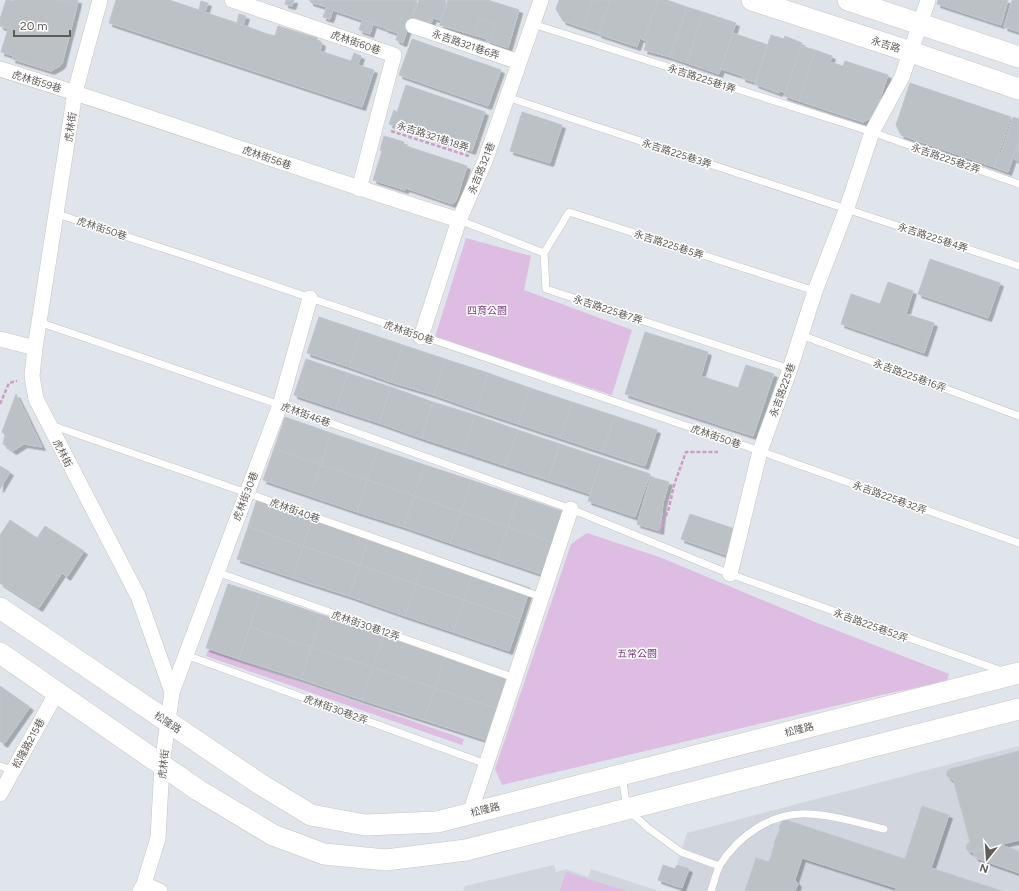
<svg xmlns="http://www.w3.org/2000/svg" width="1019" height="891" font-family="Figtree,'Noto Sans TC',sans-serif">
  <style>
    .education { fill: #d1d5de }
    .green { fill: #ddbde2 }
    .building { fill: #bcc1c6; stroke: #bfc6cf; filter: url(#shadow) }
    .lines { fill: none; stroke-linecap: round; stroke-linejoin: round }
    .lane-casing { stroke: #c8c5c2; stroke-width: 8 }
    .street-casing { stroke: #c8c5c2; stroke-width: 16 }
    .secondary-casing { stroke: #cac6c2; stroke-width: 22 }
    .path { stroke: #cc9dc7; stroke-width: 2.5; stroke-dasharray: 4 2; stroke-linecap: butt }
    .lane { stroke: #fff; stroke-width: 7 }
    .street { stroke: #fff; stroke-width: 15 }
    .secondary { stroke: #fff; stroke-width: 21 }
    .labels { text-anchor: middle; stroke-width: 3; stroke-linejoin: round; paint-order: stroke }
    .street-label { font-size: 10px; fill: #605c59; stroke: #fff }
    .park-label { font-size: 10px; fill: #793780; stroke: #fff }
  </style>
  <defs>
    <filter id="shadow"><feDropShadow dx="3.5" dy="3.5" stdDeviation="0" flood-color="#0004"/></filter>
  </defs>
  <rect width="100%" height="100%" fill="#e0e4eb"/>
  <path class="education" d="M1019 746V891H681L689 869 677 865 687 833Z
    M554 865 556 872 566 869 588 877 591 869 659 891H463L465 886Z"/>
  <path class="green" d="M466 238 531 256 524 290 632 330 612 395 435 337Z
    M587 533 662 558 815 622 949 674 947 681 881 695 502 785 495 769 571 544Z
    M208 650 464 739 462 745 206 656Z
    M566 872 626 891H560Z"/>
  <path class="building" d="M6 0 13 1 14 0H57L77 6 62 64 60 66 51 71 12 59 13 56 1 52 8 29 0 26V19Z
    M57 0H78L77 6Z
    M116 0H169L199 10 201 1 208 3 205 12 213 15 237 23 239 14 246 16 243 25 267 34 275 36 278 26 317 38V40L322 43 320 51 351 61 354 53 361 56 358 65 374 70 362 107 109 23Z
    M286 0H294L292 6 285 4Z
    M286 0H294L292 6 285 4Z
    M309 0H417L403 43 396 40 398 33 385 29 386 27 333 10 330 19 323 17 327 7 310 2 311 1Z
    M309 0H417L403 43 396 40 398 33 373 24 370 34 359 30 362 20 333 10 330 19 323 17 327 7 310 2 311 1Z
    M419 0H446L440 20 433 18 431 23 413 17Z
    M448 0H487L519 10 508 48 490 42 496 24 480 18 474 35 440 25Z
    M448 0H487L519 10 508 48 487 41V39L440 25Z
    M559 0H592L583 28 563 21 556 9Z
    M592 0H610L599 33 583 28Z
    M610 0H658L644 40 640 38 637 47 598 34Z
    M658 0H667L687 7 670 57 644 50 647 41 644 40Z
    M938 0H1008L1001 25 937 4Z
    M1012 0H1019V32L1004 27Z
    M687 7 703 12 687 63 670 57Z
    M703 12 736 23 719 74 687 63Z
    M733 33 768 45 755 82 742 78 743 76 721 69Z
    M771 35 784 39 785 36 802 43 786 93 780 91 779 93 755 84Z
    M412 39 501 70 488 106 399 75Z
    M801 46 815 50 799 101 784 96Z
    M815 50 832 56 830 62 843 66 845 61 888 75 874 117 863 122 799 101Z
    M910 83 1011 117 994 167 901 135 896 125Z
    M406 85 485 112 472 151 389 124 394 110 397 112Z
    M522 112 562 125 550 163 510 151Z
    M1013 117 1019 119V140L1008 172 994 167 999 153 1001 154Z
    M384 136 404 142 403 145 467 166 456 201 452 204 406 188 405 190 373 180 382 151 380 150Z
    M1019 140V161L1014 159V157H1013Z
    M930 259 1000 283 988 318 918 294Z
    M888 282 913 291 906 314 934 323 924 353 841 324 851 294 880 304Z
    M319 317 361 331 349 367 307 353Z
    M361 331 403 345 391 382 349 367Z
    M645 332 708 352 701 376 738 388 746 365 774 374 753 436 625 394Z
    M403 345 445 359 434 395 391 382Z
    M306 359 348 373 336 409 294 395Z
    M445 359 488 373 476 410 434 395Z
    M348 373 391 387 379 423 336 409Z
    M488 373 530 388 518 424 476 410Z
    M391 387 433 402 421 438 379 423Z
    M530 388 572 402 560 438 518 424Z
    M16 394 42 447 24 444 13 451 3 444 5 435 2 432Z
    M433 402 475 415 463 452 421 438Z
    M572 402 615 416 602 452 560 438Z
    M475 415 518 430 505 466 463 452Z
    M615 416 657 430 645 466 602 452Z
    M285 417 331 433 321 465 274 449Z
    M518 430 560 444 548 480 505 466Z
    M331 433 378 449 367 480 321 465Z
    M560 444 602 458 590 494 548 480Z
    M274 449 321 465 310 496 263 480Z
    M378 449 425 465 414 496 367 480Z
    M602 458 650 474 635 517 588 501Z
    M321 465 367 480 357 512 310 496Z
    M425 465 471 480 461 512 414 496Z
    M0 466 10 472 0 489Z
    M651 477 669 482 663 503 660 531 637 524Z
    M367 480 414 496 404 527 357 512Z
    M471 480 518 496 508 527 461 512Z
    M258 496 314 515 303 546 248 527Z
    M414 496 461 512 450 543 404 527Z
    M518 496 565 512 554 543 508 527Z
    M461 512 508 527 497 559 450 543Z
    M690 514 738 530 729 556 681 539Z
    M314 515 370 534 360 565 303 546Z
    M10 520 37 538 45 526 84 551 67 577 62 573 39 608 0 583V535Z
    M248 527 303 546 293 578 237 559Z
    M508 527 554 543 544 575 497 559Z
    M370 534 426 553 416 584 360 565Z
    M303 546 360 565 349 596 293 578Z
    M426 553 474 569 464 600 416 584Z
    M360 565 416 584 405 616 349 596Z
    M474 569 530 588 520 619 464 600Z
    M228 584 260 594 239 659 206 648Z
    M416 584 464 600 453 632 405 616Z
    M260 594 322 615 311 647 250 627Z
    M464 600 520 619 509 651 453 632Z
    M322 615 384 635 373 667 311 647Z
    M250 627 311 647 301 679 239 659Z
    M384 635 445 656 435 688 373 667Z
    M311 647 373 667 362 700 301 679Z
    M445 656 507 676 496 708 435 688Z
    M373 667 435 688 424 720 362 700Z
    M0 686 30 707 4 744 0 741Z
    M435 688 496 708 486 740 424 720Z
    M1019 751V840L970 852 966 849 967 844 970 842 953 779H950L947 776V771L950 769Z
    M922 806 949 815 931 868 1002 891H895L896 888 802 858 795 880 798 884 795 891H745L756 858 769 862 775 843H774L780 829 779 828 783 819 905 859Z
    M1003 844 1004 846 1019 851V873L976 858 974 856 973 852Z
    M663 865 675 869 677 865 689 869 682 888 658 880Z"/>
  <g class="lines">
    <defs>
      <path id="lane" d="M533 24 872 132 1019 184
        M507 97 1019 266
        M57 214 193 258 760 451 1019 543
        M459 220 544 253 546 289 790 369
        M544 253 569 212 815 291
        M39 322 280 405 571 509 730 574 1002 671
        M801 335 1019 416
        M51 425 247 493 541 597
        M217 572 515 678
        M186 655 486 764
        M0 766 14 770
        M622 776 627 809 648 828 681 852 719 866
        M711 891C714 883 716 872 720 865 739 835 772 812 809 814 834 815 859 823 884 829"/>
      <path id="street" d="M100 0 75 92 35 348 32 376 36 399 138 596 172 692 162 765 158 838 144 884 140 891
        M232 0 394 55 359 189
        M413 26 519 62
        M0 69C154 117 305 172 459 220
        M421 337 459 220 485 161 541 0
        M0 339 35 348
        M730 574 760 451 790 369 815 291 847 208 872 132 902 77 928 0
        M172 692 280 405 310 298
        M0 794 57 692
        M470 813 571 509
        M144 884 160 891"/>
      <path id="secondary" d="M752 0 911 52 1019 89
        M848 0 1019 57
        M0 608 260 784 311 815 365 825 437 822 1019 673
        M0 653 198 790 273 835 324 854 386 860 466 850 1019 709"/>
    </defs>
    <use href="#lane" class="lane-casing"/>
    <use href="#street" class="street-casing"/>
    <use href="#secondary" class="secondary-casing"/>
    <path class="path" d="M391 131 469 156
      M0 404 9 383 17 381
      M659 533 669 508 674 485 686 452H718"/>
    <use href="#lane" class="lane"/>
    <use href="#street" class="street"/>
    <use href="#secondary" class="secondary"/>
  </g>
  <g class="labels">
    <g class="street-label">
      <text transform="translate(356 42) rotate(19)" y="4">虎林街60巷</text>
      <text transform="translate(466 44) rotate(19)" y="4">永吉路321巷6弄</text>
      <text transform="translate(886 44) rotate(18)" y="4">永吉路</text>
      <text transform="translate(702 78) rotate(18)" y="4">永吉路225巷1弄</text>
      <text transform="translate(37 81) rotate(17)" y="4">虎林街59巷</text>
      <text transform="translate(70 127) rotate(-82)" y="4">虎林街</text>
      <text transform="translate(433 136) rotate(18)" y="4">永吉路321巷18弄</text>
      <text transform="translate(677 153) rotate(18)" y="4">永吉路225巷3弄</text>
      <text transform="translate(267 157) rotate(19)" y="4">虎林街56巷</text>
      <text transform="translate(946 158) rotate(19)" y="4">永吉路225巷2弄</text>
      <text transform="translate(481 168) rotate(-68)" y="4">永吉路321巷</text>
      <text transform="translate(102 228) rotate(18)" y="4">虎林街50巷</text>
      <text transform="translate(933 237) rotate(18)" y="4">永吉路225巷4弄</text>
      <text transform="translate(669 244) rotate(18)" y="4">永吉路225巷5弄</text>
      <text transform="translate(608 309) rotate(18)" y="4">永吉路225巷7弄</text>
      <text transform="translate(409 332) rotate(19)" y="4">虎林街50巷</text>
      <text transform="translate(910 375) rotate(20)" y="4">永吉路225巷16弄</text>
      <text transform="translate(782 390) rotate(-70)" y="4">永吉路225巷</text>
      <text transform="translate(306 414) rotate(20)" y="4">虎林街46巷</text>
      <text transform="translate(716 436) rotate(19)" y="4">虎林街50巷</text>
      <text transform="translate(63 453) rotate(63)" y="4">虎林街</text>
      <text transform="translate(245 496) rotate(-69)" y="4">虎林街30巷</text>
      <text transform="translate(890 497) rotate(20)" y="4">永吉路225巷32弄</text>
      <text transform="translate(295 510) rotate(20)" y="4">虎林街40巷</text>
      <text transform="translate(366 625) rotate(19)" y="4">虎林街30巷12弄</text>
      <text transform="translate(871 625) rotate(20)" y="4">永吉路225巷52弄</text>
      <text transform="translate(336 709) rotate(20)" y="4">虎林街30巷2弄</text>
      <text transform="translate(168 722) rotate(34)" y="4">松隆路</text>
      <text transform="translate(799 729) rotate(-14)" y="4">松隆路</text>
      <text transform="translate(28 743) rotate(-61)" y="4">松隆路215巷</text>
      <text transform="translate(163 764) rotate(-84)" y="4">虎林街</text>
      <text transform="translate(485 809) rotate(-14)" y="4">松隆路</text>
    </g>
    <g class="park-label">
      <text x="487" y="314">四育公園</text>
      <text x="637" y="657">五常公園</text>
    </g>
  </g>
  <g transform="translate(987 859) rotate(197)" stroke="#ffffff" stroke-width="3" paint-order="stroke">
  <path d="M0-3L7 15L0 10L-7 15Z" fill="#605c59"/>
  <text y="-6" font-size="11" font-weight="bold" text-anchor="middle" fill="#605c59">N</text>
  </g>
  <path d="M14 30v6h56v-6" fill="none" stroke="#605c59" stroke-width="2"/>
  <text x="20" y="30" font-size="12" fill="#605c59" stroke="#ffffff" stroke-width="3" paint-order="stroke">20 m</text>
</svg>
